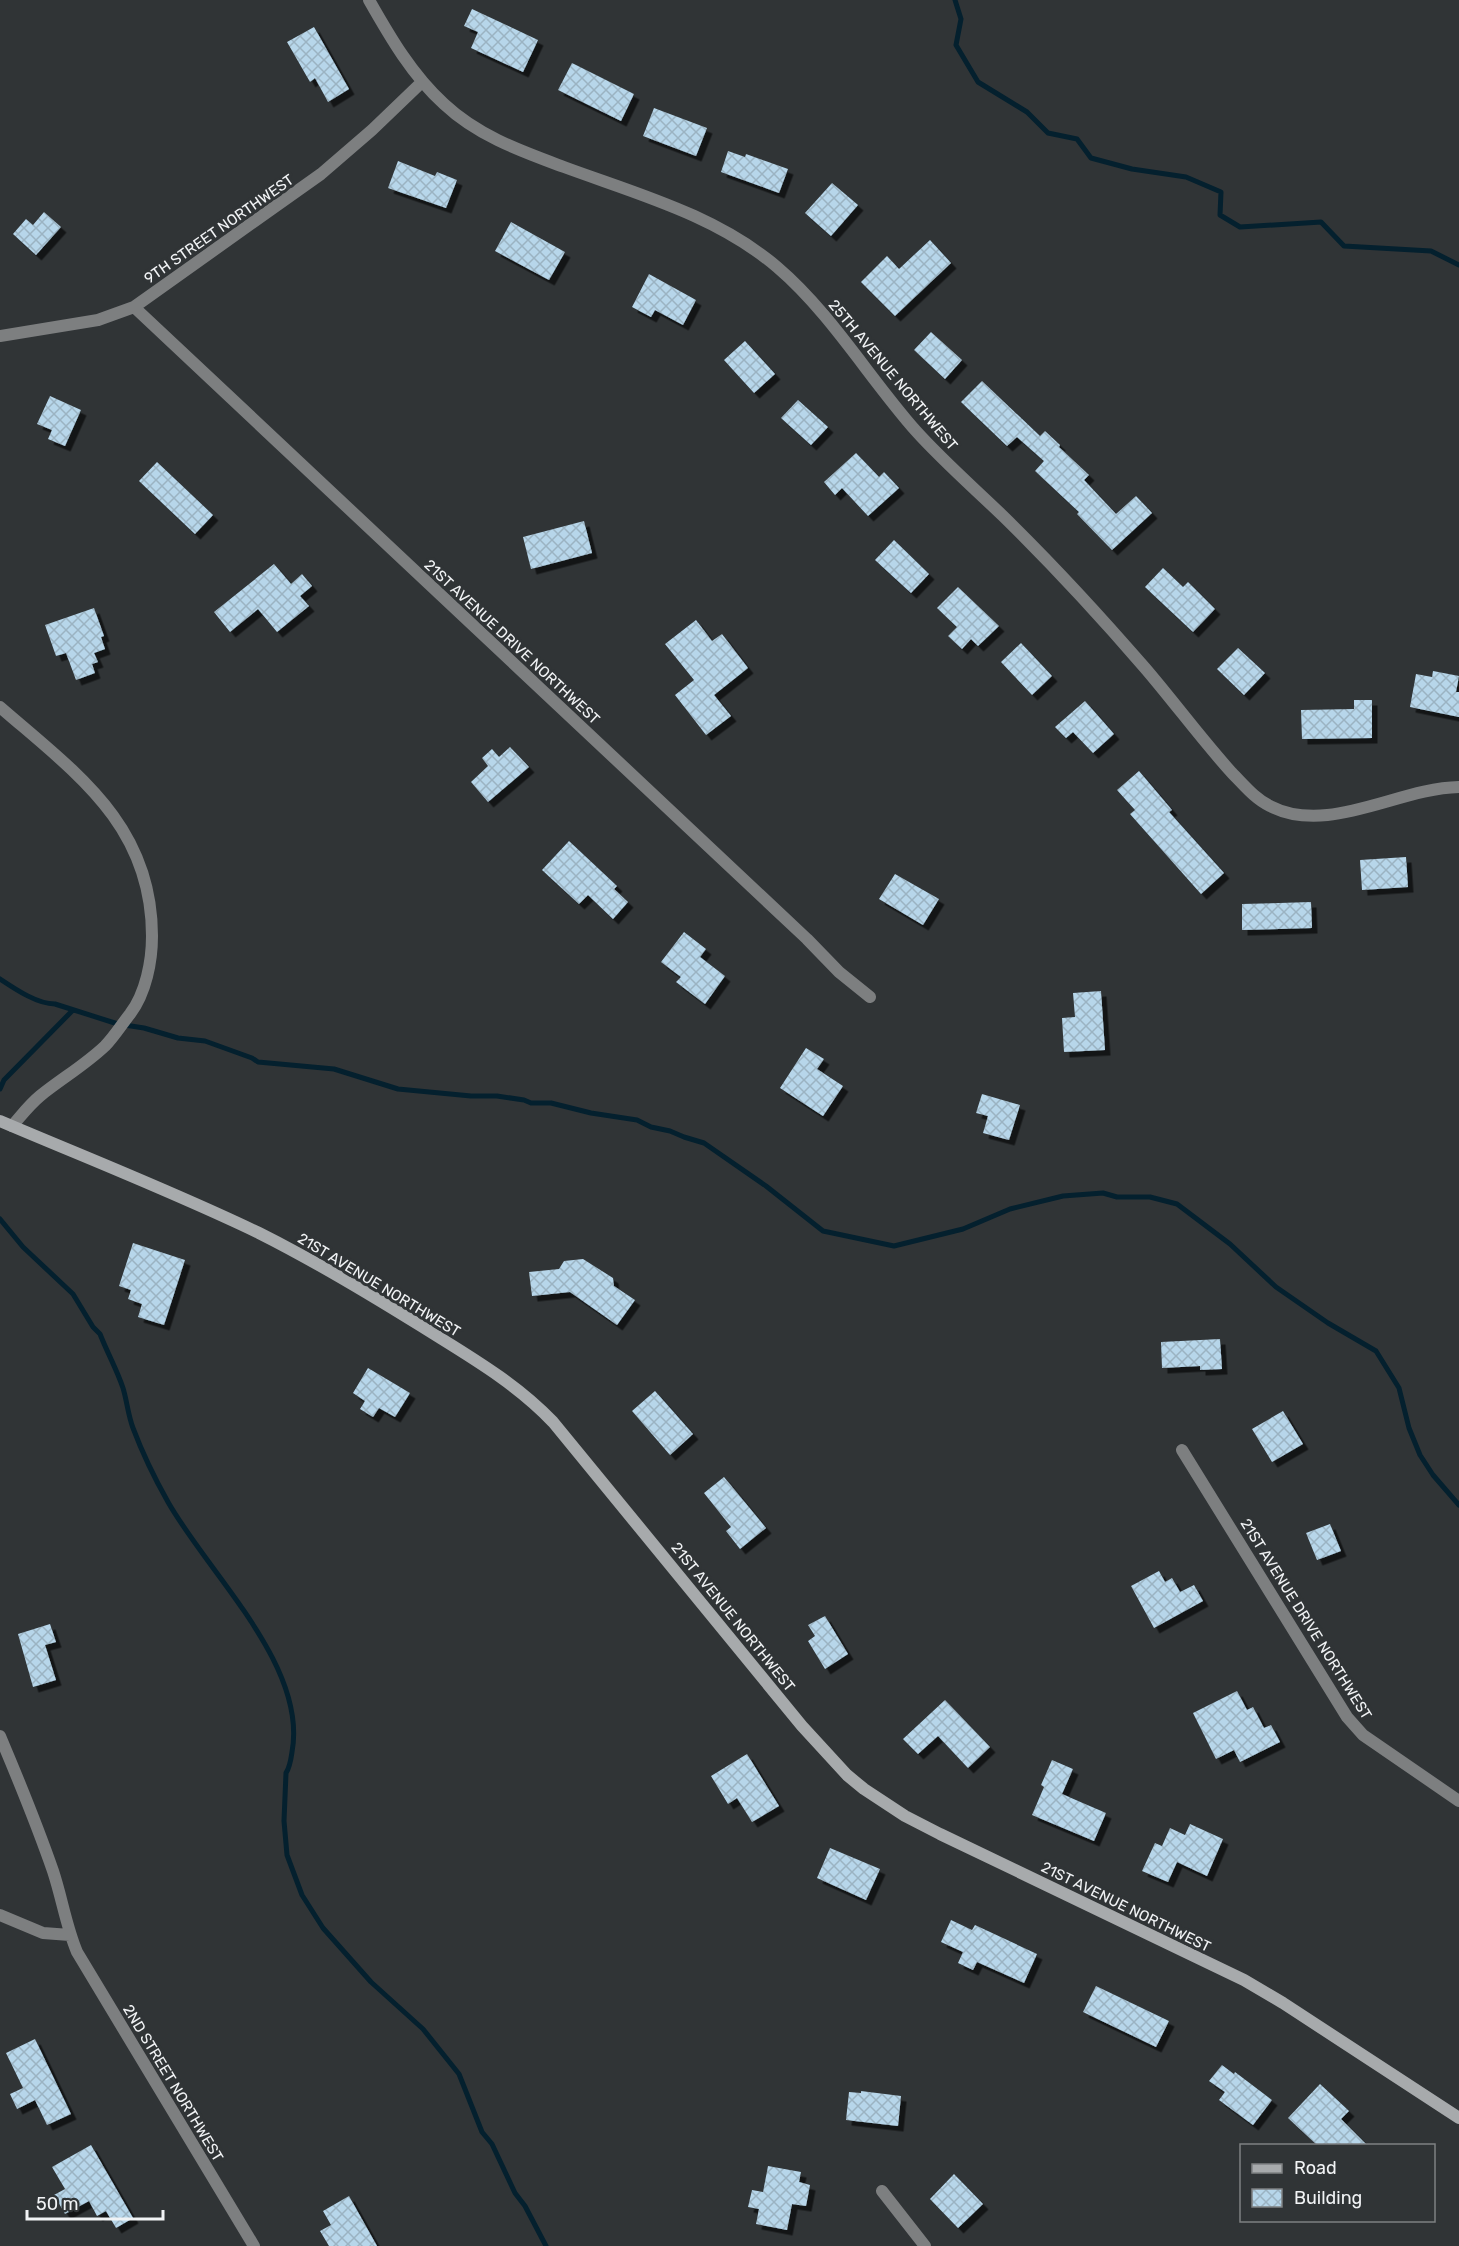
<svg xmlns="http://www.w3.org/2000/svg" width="1459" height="2246" font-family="Rubik,sans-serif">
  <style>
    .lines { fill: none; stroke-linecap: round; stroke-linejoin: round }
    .stream { stroke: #04202e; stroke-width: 5 }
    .building { fill: url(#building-cross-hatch); filter: url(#shadow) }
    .street { stroke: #7d7f80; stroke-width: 12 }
    .secondary { stroke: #a7aaac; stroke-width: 12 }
    .labels { text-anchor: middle; stroke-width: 6; stroke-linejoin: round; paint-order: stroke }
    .street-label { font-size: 15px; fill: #f1f3f5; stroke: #303436 }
  </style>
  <defs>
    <pattern id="building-cross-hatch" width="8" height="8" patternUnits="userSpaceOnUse" patternTransform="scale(1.5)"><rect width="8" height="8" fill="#b7d6ea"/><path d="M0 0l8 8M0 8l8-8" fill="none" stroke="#9bb3c2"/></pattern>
    <filter id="shadow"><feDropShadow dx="5.5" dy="5.5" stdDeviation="0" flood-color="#0009"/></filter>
  </defs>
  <rect width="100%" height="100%" fill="#303436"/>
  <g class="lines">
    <path class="stream" d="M955 0 961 19 956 45 978 82 1027 112 1048 133 1077 139 1091 158 1132 169 1186 177 1221 192 1220 215 1240 227 1321 222 1344 246 1431 251 1459 265
      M0 979C15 989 37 1004 55 1004L118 1024 144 1028 178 1038 205 1041 252 1058 258 1062 334 1069 398 1089 471 1096H497L524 1100 531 1103H551L591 1113 637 1120 651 1127 670 1131 684 1137 704 1143 766 1186 823 1231 894 1246 963 1229 1010 1209 1063 1196 1103 1193 1117 1197H1150L1177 1204 1230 1244 1276 1287 1328 1323 1376 1351 1399 1388 1409 1428 1420 1455 1433 1475 1459 1505
      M0 1089 4 1080 73 1010
      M0 1219 23 1247 73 1294 93 1327 100 1334C107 1352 117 1370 123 1388 127 1401 128 1415 133 1428 142 1452 155 1479 168 1502 208 1573 308 1666 292 1752 291 1759 290 1767 286 1773L284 1821 287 1855 302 1895 323 1928 371 1982 423 2029 459 2074 482 2132 492 2144 515 2193 525 2206 546 2246"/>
  </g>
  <path class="building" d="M472 9 538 40 523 72 471 48 478 32 464 26Z
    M314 27 349 89 328 102 315 78 310 82 287 42Z
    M572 63 634 94 621 121 558 90Z
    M654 108 707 128 696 156 643 136Z
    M728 151 745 157 746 154 788 169 779 193 721 172Z
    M398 161 435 176 437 172 457 180 446 208 388 188Z
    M832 183 858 205 831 236 805 213Z
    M44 212 61 227 36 255 13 234 26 219 33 225Z
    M511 222 565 252 549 280 495 251Z
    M930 240 951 263 895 316 861 282 887 256 899 269Z
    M649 274 696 300 683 325 655 310 651 317 632 307Z
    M931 332 962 360 945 379 914 350Z
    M745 341 775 374 754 393 724 360Z
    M982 381 1040 436 1045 431 1060 445 1059 447 1089 475 1084 480 1116 514 1136 496 1152 513 1112 550 1077 514 1079 512 1035 471 1044 461 1017 437 1007 446 961 402Z
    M50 396 81 410 65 446 48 439 52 430 37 424Z
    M798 400 828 427 811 445 781 418Z
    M856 453 879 477 884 472 899 488 868 516 842 488 835 495 824 482Z
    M157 462 213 515 195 534 139 481Z
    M584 521 592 553 531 569 523 537Z
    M894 540 929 574 911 593 875 560Z
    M274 564 291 584 302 574 312 586 300 596 309 606 277 632 258 609 230 632 214 612Z
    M1163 568 1183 587 1188 582 1215 609 1193 632 1145 587Z
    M958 587 999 626 978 646 971 639 962 649 948 636 957 627 937 608Z
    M94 608 104 636 101 637 105 649 94 653 98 662 92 664 95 673 76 680 66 653 56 656 45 625Z
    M696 620 712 641 722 634 748 668 714 695 731 716 706 735 675 695 694 680 665 644Z
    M1021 643 1052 676 1032 695 1001 662Z
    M1238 648 1265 673 1244 695 1217 669Z
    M1433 671 1459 676 1456 692H1459V717L1410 707 1416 674 1432 677Z
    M1354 700H1372V738L1302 739 1301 710 1354 709Z
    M1085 701 1114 734 1093 753 1073 732 1066 738 1055 727Z
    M510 747 529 767 488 802 471 782 488 766 482 758 492 749 499 757Z
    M1139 771 1172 810 1169 812 1224 873 1201 894 1130 814 1135 810 1117 790Z
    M569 841 617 886 614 889 628 902 613 919 588 895 579 904 542 870Z
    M1406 857 1408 887 1362 890 1360 860Z
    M895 874 939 899 923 925 879 899Z
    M1311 902 1312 928 1242 930V904Z
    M684 932 706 949 700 957 725 976 705 1004 676 982 681 977 661 962Z
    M1101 991 1105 1050 1064 1052 1062 1018 1075 1017 1073 993Z
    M806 1048 824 1059 817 1069 843 1086 823 1116 780 1088Z
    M982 1094 1020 1105 1009 1140 983 1133 988 1116 976 1113Z
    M133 1243 185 1260 164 1325 138 1317 142 1304 128 1299 131 1290 119 1286Z
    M583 1259 613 1278 614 1286 635 1300 617 1325 570 1292 532 1296 529 1272 559 1269 564 1261Z
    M1220 1339 1222 1369 1200 1370V1366L1162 1368 1161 1342Z
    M368 1368 410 1393 395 1417 379 1408 373 1417 360 1409 365 1401 353 1393Z
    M655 1391 693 1434 670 1455 632 1411Z
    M1283 1411 1303 1444 1272 1462 1252 1429Z
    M724 1477 766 1528 740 1549 726 1531 731 1527 704 1493Z
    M1330 1524 1341 1551 1317 1560 1306 1533Z
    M1159 1571 1165 1582 1172 1578 1180 1592 1194 1585 1203 1601 1154 1628 1131 1586Z
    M825 1616 848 1654 825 1669 808 1641 815 1636 808 1625Z
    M50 1624 56 1642 45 1645 56 1680 33 1687 18 1634Z
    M1237 1691 1247 1710 1253 1707 1264 1728 1271 1725 1280 1742 1240 1762 1234 1750 1216 1759 1193 1713Z
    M945 1700 990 1747 968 1768 938 1736 918 1754 903 1739Z
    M747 1754 779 1806 752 1822 737 1798 728 1804 711 1776Z
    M1052 1760 1073 1769 1062 1794 1106 1813 1094 1841 1032 1815 1044 1787 1041 1785Z
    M1190 1824 1223 1839 1207 1876 1177 1862 1168 1882 1142 1871 1155 1843 1162 1846 1170 1828 1185 1835Z
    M830 1848 880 1869 866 1900 817 1878Z
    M951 1920 972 1930 975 1925 1037 1954 1024 1983 977 1962 973 1970 958 1963 963 1952 941 1942Z
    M1096 1986 1169 2021 1156 2047 1083 2012Z
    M35 2039 71 2114 47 2125 35 2100 17 2109 10 2094 23 2088 6 2053Z
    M1222 2065 1234 2074 1235 2072 1272 2100 1253 2125 1219 2100 1225 2092 1209 2081Z
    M1320 2084 1349 2111 1341 2119 1367 2145H1317L1288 2118Z
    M861 2091 901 2096 898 2126 846 2120 849 2092 861 2093Z
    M91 2145 133 2218 116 2228 106 2211 97 2216 89 2201 65 2214 54 2195 65 2189 52 2167Z
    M768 2166 801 2172 799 2182 810 2185 806 2206 792 2204 787 2230 756 2224 759 2209 748 2207 752 2190 763 2192Z
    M954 2174 983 2204 958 2228 930 2199Z
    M349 2196 377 2246H329L320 2231 331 2225 323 2211Z"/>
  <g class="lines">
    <path class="street" d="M369 0C390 37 412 75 444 104 478 136 521 151 564 167 637 194 716 215 777 267 831 313 869 378 916 431 943 461 974 488 1003 516 1053 565 1100 616 1145 668 1175 703 1202 740 1232 773 1244 785 1255 799 1270 806 1328 836 1398 788 1459 787
      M134 307 807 939 839 972 870 997
      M0 336 98 320 134 307 321 174 372 130 422 82
      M0 707C76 773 152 825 152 936 152 961 146 993 130 1014 122 1024 114 1037 105 1046 85 1065 61 1079 40 1096 29 1105 21 1116 12 1126
      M1182 1450 1347 1717 1363 1735 1459 1801
      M0 1736C19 1781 37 1825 53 1871 62 1898 66 1926 77 1952L254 2246
      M0 1915 43 1933 70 1935
      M882 2191 925 2246"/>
    <path class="secondary" d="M0 1121C87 1158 174 1192 259 1233 315 1261 368 1293 421 1326 467 1355 515 1382 553 1422L802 1726 847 1775 864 1789 905 1816 940 1834 1244 1980 1283 2003 1459 2118"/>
  </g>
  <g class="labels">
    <g class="street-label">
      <text transform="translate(219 229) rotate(-35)" y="5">9TH STREET NORTHWEST</text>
      <text transform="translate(893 375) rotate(50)" y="5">25TH AVENUE NORTHWEST</text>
      <text transform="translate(512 642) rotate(43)" y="5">21ST AVENUE DRIVE NORTHWEST</text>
      <text transform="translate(379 1285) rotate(31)" y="5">21ST AVENUE NORTHWEST</text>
      <text transform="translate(733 1617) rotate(51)" y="5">21ST AVENUE NORTHWEST</text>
      <text transform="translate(1306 1619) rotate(58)" y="5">21ST AVENUE DRIVE NORTHWEST</text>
      <text transform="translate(1126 1907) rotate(26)" y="5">21ST AVENUE NORTHWEST</text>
      <text transform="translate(173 2083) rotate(59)" y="5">2ND STREET NORTHWEST</text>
    </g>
  </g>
  <rect x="1240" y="2144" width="195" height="78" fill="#303436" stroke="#7d8082" stroke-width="1.5"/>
  <rect x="1252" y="2164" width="30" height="9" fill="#a7aaac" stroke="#7d8082" stroke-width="1.5"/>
  <text x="1294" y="2174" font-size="18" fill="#f1f3f5">Road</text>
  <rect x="1252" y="2189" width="30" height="18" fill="url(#building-cross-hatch)" stroke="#7d8082" stroke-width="1.5"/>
  <text x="1294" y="2204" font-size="18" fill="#f1f3f5">Building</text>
  <path d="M27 2210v9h136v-9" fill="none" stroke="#f1f3f5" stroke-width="3"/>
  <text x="36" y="2210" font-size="18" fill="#f1f3f5" stroke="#303436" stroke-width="4.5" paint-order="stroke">50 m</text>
</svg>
